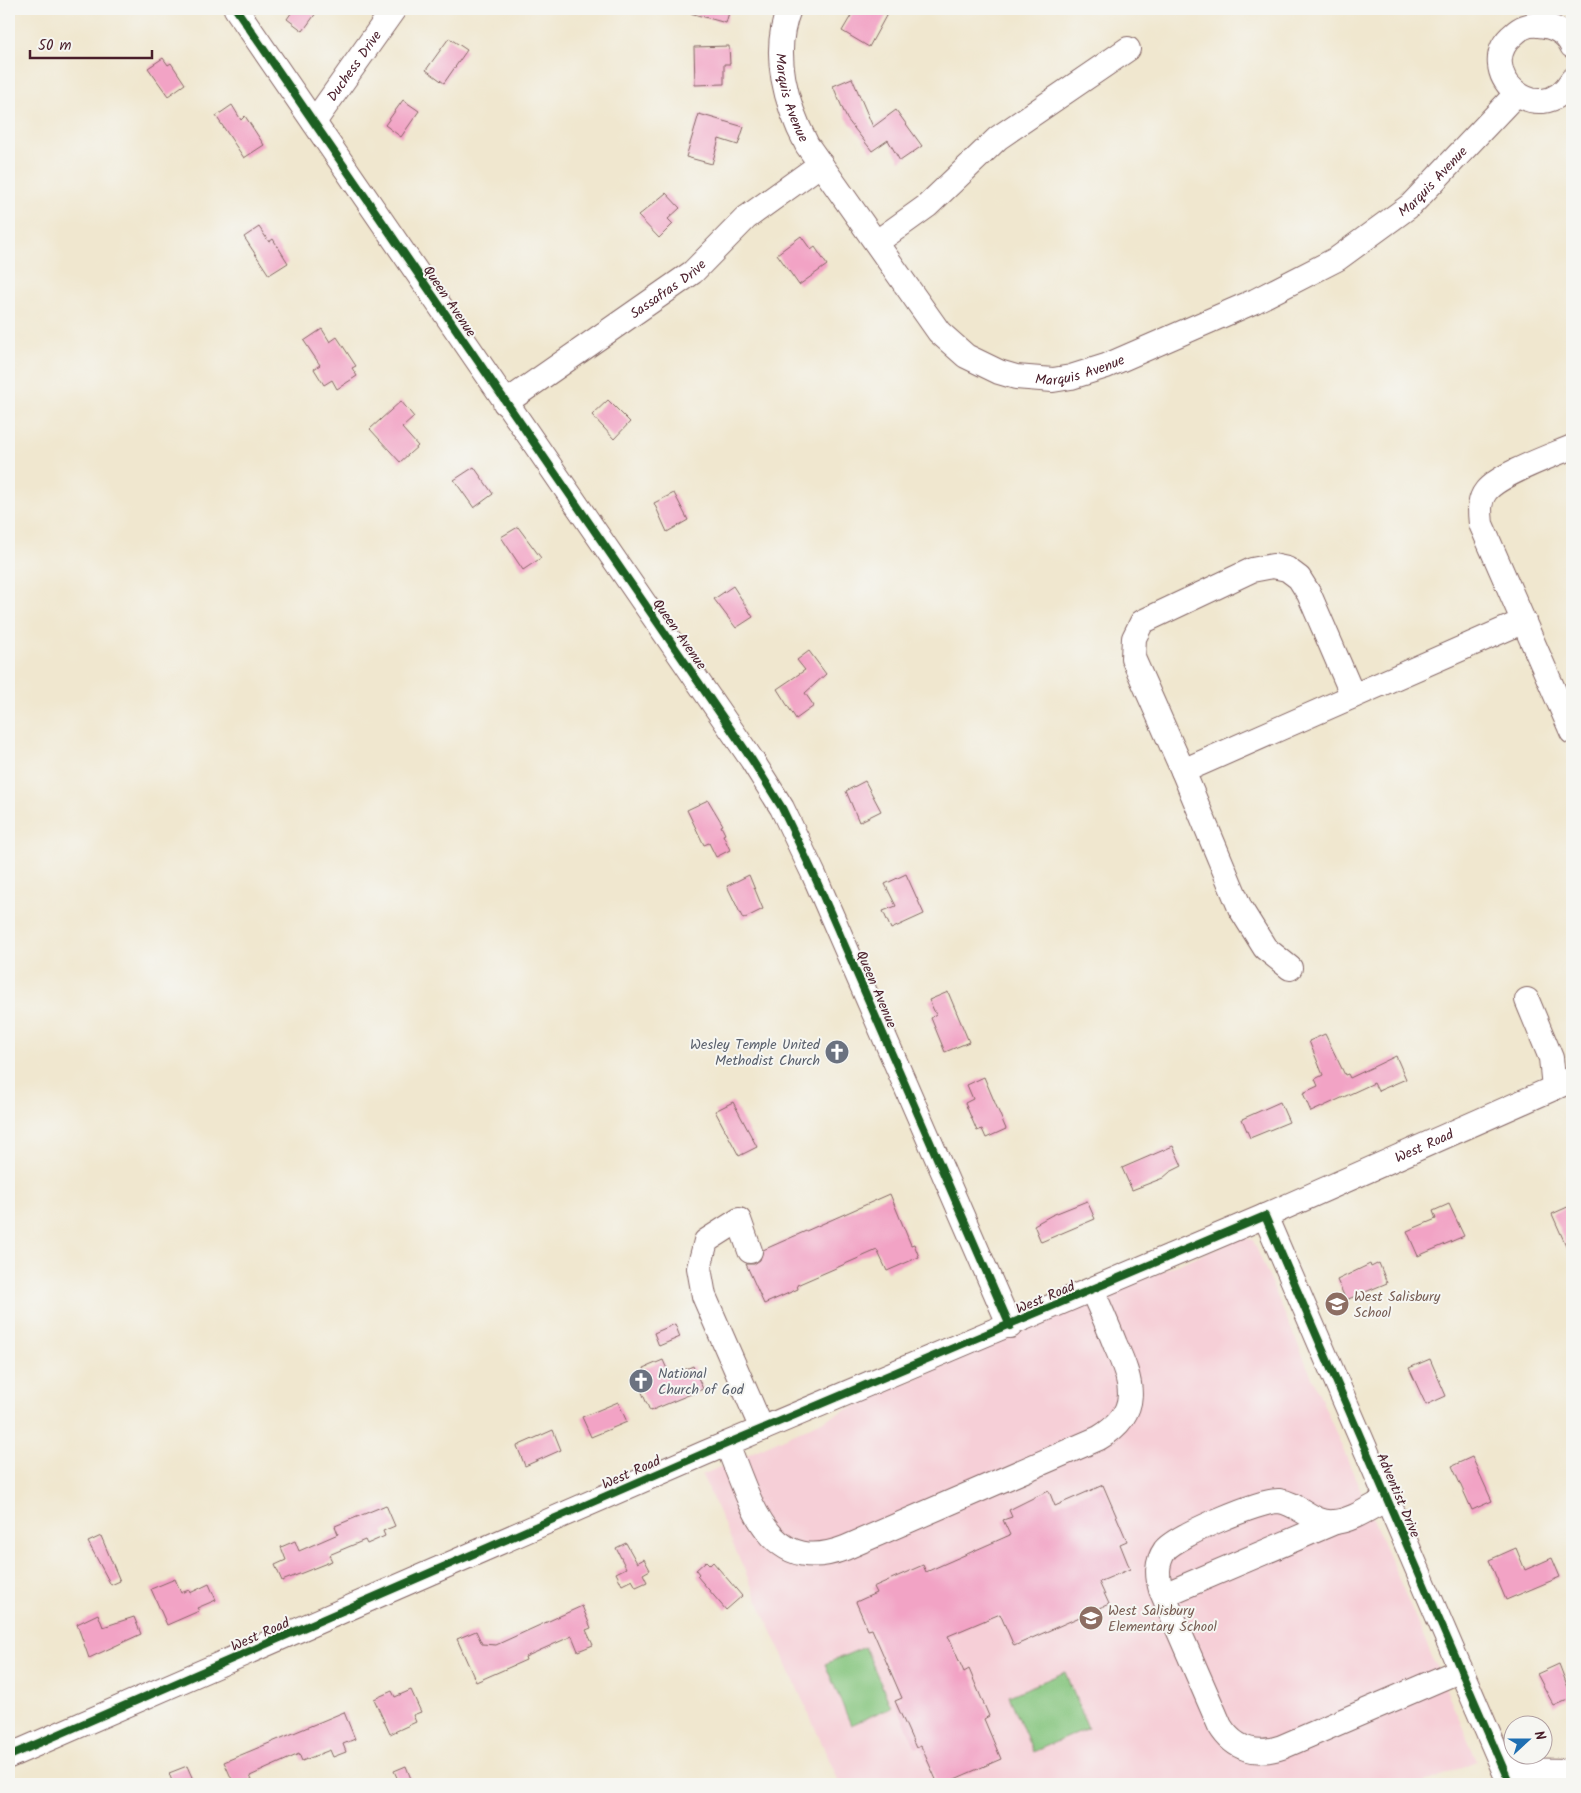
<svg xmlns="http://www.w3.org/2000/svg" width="1581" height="1793" font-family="Kalam,sans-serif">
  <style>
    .built { fill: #f6cfd7 }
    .green { fill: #85c57e; stroke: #687254 }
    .building { fill: #f2a3c5 }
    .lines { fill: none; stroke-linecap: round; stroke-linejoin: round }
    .minor-casing { stroke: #846564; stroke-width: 26 }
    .minor { stroke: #fff; stroke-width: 24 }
    .cycleway-casing { stroke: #f6f6f2; stroke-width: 11 }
    .cycleway { stroke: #1b5e20; stroke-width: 8 }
    .labels { text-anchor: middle; stroke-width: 4; stroke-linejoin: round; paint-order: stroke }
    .street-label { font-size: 14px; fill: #4a1f2b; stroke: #f6f6f2 }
    .worship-label { font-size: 14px; fill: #5b616d; stroke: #f6f6f2; text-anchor: end }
    .education-label { font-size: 14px; fill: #785e54; stroke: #f6f6f2; text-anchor: start }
  </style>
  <rect width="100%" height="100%" fill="#f6f6f2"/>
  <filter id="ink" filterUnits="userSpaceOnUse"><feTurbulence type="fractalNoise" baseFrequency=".02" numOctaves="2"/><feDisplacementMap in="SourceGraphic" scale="10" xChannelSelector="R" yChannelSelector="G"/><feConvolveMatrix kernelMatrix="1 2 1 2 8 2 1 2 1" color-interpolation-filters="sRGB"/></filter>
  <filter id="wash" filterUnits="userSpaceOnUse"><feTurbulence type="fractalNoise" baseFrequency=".0096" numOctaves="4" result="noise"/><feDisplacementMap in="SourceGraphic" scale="20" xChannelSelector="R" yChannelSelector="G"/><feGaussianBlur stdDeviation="1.12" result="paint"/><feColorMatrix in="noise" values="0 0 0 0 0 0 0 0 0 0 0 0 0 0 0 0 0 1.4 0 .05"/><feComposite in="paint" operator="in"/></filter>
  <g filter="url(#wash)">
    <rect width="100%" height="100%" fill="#f0e7cf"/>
    <path class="built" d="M1243 1237 1253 1240 1477 1761 1422 1784H840L702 1475 1039 1323Z"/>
    <path class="green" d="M865 1647 891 1707 851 1725 825 1664Z
      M1065 1672 1088 1728 1033 1752 1009 1696Z"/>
    <g id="blocks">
      <path class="building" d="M294 9H319L303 31 287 19Z
        M691 9H730L726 23 690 13Z
        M855 9H879L887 14 869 47 842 31Z
        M449 38 467 50 444 83 426 70Z
        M729 46 730 64H724V84L695 85 694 47Z
        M163 58 168 65 171 63 185 84 168 96 148 68Z
        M852 78 873 127 896 110 922 146 900 161 888 140 872 151 847 119 833 86Z
        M403 100 419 111 401 137 385 125Z
        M232 105 241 120 245 116 264 145 244 158 216 116Z
        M699 114 744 127 738 145 719 139 712 164 686 157Z
        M666 193 680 208 668 219 673 224 659 238 638 216Z
        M259 227 269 242 273 239 288 263 269 275 244 237Z
        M801 236 811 250 815 247 827 265 799 285 777 254Z
        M322 329 330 342 337 337 356 366 352 368 357 376 337 389 332 380 324 385 314 369 320 365 304 341Z
        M608 400 630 422 614 439 592 415Z
        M401 401 414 417 402 428 418 446 400 462 370 429Z
        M474 467 493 494 474 508 454 480Z
        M674 493 688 520 667 532 654 503Z
        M518 527 541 558 523 570 501 537Z
        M733 586 753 617 736 628 714 599Z
        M809 651 826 674 805 693 814 706 796 719 777 689 805 670 797 660Z
        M865 781 881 811 859 822 846 791Z
        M708 800 723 825 721 826 725 834 723 835 730 850 716 857 709 843 704 845 687 810Z
        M906 874 924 914 891 929 883 911 896 906 885 884Z
        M749 875 763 909 743 919 727 886Z
        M948 992 969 1042 945 1052 931 1018 936 1015 929 1000Z
        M1325 1034 1345 1075 1348 1074 1350 1078 1396 1056 1406 1079 1378 1091 1374 1083 1311 1112 1303 1093 1318 1086 1315 1079 1323 1075 1309 1041Z
        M984 1077 1006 1129 986 1138 982 1129 977 1131 965 1103 973 1099 967 1085Z
        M733 1102 757 1147 739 1156 715 1111Z
        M1280 1102 1289 1122 1250 1138 1242 1119Z
        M1173 1146 1182 1166 1170 1172 1163 1178 1132 1190 1122 1168Z
        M890 1194 911 1245 914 1244 919 1257 887 1271 877 1250 797 1285 798 1289 764 1304 746 1264H754L760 1260 763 1250Z
        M1087 1201 1095 1219 1041 1242 1034 1225 1052 1215Z
        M1449 1204 1464 1236 1418 1256 1407 1231 1436 1219 1433 1211Z
        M1572 1205V1259L1552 1214Z
        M1379 1263 1387 1283 1346 1300 1337 1280 1370 1264 1371 1267Z
        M675 1324 680 1337 659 1346 654 1333Z
        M1430 1359 1446 1396 1426 1405 1409 1368Z
        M663 1360 670 1376 693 1366 703 1389 650 1411 638 1383 648 1378 644 1368Z
        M618 1402 627 1422 591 1437 582 1417Z
        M553 1430 561 1450 525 1466 517 1446Z
        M1472 1457 1492 1501 1472 1510 1452 1466Z
        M1103 1485 1127 1541 1120 1544 1130 1569 1099 1582 1109 1604 1014 1646 1000 1614 948 1636 964 1672 969 1669 989 1716 984 1719 1001 1759 943 1784H938L921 1746 916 1748 895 1701 902 1698 872 1629 868 1630 856 1602 876 1593 873 1587 923 1565 926 1572 1010 1535 1003 1520 1012 1517 1009 1510 1035 1497 1049 1491 1055 1506Z
        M386 1505 395 1526 383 1531 385 1536 367 1544 365 1540 329 1555 332 1561 282 1581 275 1565 286 1560 281 1547 295 1541 299 1551 338 1534 335 1526Z
        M101 1536 120 1581 111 1585 88 1542Z
        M626 1543 637 1563 644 1559 650 1570 643 1574 647 1582 636 1587 632 1580 622 1585 616 1573 626 1568 616 1548Z
        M1516 1548 1525 1570 1552 1558 1560 1577 1506 1600 1489 1560Z
        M706 1561 710 1565 713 1562 742 1596 726 1610 697 1576 699 1574 696 1570Z
        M175 1579 181 1593 189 1590 190 1593 209 1584 216 1600 197 1608 199 1611 167 1625 151 1589Z
        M582 1606 591 1628 586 1630 593 1645 578 1651 572 1636 525 1657 526 1660 476 1682 457 1639 476 1631 482 1644 496 1645Z
        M98 1614 103 1627 134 1617 141 1634 89 1658 77 1624Z
        M1559 1664 1572 1698 1554 1706 1537 1674Z
        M411 1690 421 1712 413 1715 416 1722 390 1734 374 1699 392 1691 395 1697Z
        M344 1712 355 1739 343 1744 346 1752 333 1757 330 1750 302 1761 299 1754 250 1776 254 1784H234L224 1762Z
        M187 1766 195 1784H173L169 1773Z
        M406 1766 413 1784H400L394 1771Z"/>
    </g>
  </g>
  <g filter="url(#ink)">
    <use href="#blocks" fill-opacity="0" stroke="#846564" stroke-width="1"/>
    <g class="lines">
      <defs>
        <g id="minor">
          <path d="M236 9 752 760 782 808 814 875 1010 1326"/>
          <path id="s1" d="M789 9C771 53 786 105 807 145L939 332 966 356 999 372 1016 377 1053 380 1071 377 1106 366 1255 301 1337 259 1411 205 1516 94"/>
          <path d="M1572 46C1566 32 1553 26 1538 25 1529 24 1520 28 1514 34 1470 69 1539 135 1572 80"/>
          <path id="s2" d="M314 122 394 9"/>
          <path d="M877 242 927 206 998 138 1128 49"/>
          <path id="s3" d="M505 403 693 272 746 218 821 164"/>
          <path d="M1572 447C1551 456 1500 474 1486 491 1478 501 1480 513 1481 524L1572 732"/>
          <path d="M1183 771 1133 658 1134 638 1142 622 1252 570 1273 566 1287 569 1299 578 1309 594 1353 696"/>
          <path d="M1290 968 1265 948 1240 908 1183 771 1524 621"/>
          <path d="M1527 1000 1551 1058 1554 1088"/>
          <path d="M1265 1216 1510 1784"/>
          <path d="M750 1251 739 1220 706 1241 699 1268 704 1296 762 1429"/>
          <path d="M727 1444C750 1499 767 1578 845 1548L1099 1438C1143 1412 1132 1382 1115 1344 1108 1326 1100 1308 1092 1290"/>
          <path d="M1387 1499C1371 1507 1353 1520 1335 1522 1313 1525 1299 1503 1279 1501 1260 1500 1176 1536 1165 1550 1156 1563 1157 1576 1161 1590L1220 1726C1234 1749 1256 1756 1282 1747L1461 1670"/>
          <path d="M1164 1595 1335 1522"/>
          <path id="s4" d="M9 1756 705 1453 1265 1216 1572 1080"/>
          <path d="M1504 1770 1572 1771"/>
        </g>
      </defs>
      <use href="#minor" class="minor-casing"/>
      <use href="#minor" class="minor"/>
      <defs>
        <path id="cycleway" d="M236 9 752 760 782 808 814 875 1010 1326
          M9 1756 705 1453 1265 1216 1510 1784"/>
      </defs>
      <use href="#cycleway" class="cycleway-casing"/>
      <use href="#cycleway" class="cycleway"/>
    </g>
  </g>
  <defs>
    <symbol id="church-disc" viewBox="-11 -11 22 22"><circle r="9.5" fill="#6b7280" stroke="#f6f6f2"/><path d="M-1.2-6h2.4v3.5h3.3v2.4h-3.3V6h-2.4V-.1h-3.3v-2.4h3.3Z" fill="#fff"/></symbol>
    <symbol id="school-disc" viewBox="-11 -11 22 22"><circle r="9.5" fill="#8d6e63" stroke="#f6f6f2"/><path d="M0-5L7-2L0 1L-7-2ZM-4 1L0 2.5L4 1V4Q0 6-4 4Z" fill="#fff"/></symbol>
  </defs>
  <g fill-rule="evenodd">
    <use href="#church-disc" x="823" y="1038" width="28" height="28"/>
    <use href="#school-disc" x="1323" y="1290" width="28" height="28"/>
    <use href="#church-disc" x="627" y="1367" width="28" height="28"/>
    <use href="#school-disc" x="1077" y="1604" width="28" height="28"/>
  </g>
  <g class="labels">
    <g class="street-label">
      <text dy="5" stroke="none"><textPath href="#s2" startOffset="69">Duchess Drive</textPath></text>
      <text dy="5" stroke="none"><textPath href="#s1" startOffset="91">Marquis Avenue</textPath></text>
      <text dy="5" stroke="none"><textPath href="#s1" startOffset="931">Marquis Avenue</textPath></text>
      <text dy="5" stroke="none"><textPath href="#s3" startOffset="199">Sassafras Drive</textPath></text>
      <text transform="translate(450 301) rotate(56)" y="5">Queen Avenue</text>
      <text dy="5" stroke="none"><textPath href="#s1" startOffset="526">Marquis Avenue</textPath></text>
      <text transform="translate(680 634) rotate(55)" y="5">Queen Avenue</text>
      <text transform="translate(877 989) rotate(67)" y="5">Queen Avenue</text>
      <text dy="5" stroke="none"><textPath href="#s4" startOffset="1541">West Road</textPath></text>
      <text transform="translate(1045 1297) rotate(-23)" y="5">West Road</text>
      <text transform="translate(631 1472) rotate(-24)" y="5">West Road</text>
      <text transform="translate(1399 1495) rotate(67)" y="5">Adventist Drive</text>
      <text transform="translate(260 1634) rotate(-24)" y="5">West Road</text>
    </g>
    <g class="worship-label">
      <text x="820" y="1049">Wesley Temple United<tspan x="820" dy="16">Methodist Church</tspan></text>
      <text x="658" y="1378" text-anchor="start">National<tspan x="658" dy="16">Church of God</tspan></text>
    </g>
    <g class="education-label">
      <text x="1354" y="1301">West Salisbury<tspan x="1354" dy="16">School</tspan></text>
      <text x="1108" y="1615">West Salisbury<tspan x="1108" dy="16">Elementary School</tspan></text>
    </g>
  </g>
  <rect width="1581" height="1793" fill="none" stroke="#f6f6f2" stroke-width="30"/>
  <g transform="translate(1528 1740) rotate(69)"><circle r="24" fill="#f6f6f2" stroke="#b1a0a2"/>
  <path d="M0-4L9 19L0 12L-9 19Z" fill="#1f6fb2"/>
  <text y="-8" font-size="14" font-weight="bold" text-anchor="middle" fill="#4a1f2b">N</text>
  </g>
  <path d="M30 50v8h122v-8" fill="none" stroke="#4a1f2b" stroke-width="2.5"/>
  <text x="38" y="50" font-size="15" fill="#4a1f2b" stroke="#f6f6f2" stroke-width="4" paint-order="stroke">50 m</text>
</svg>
